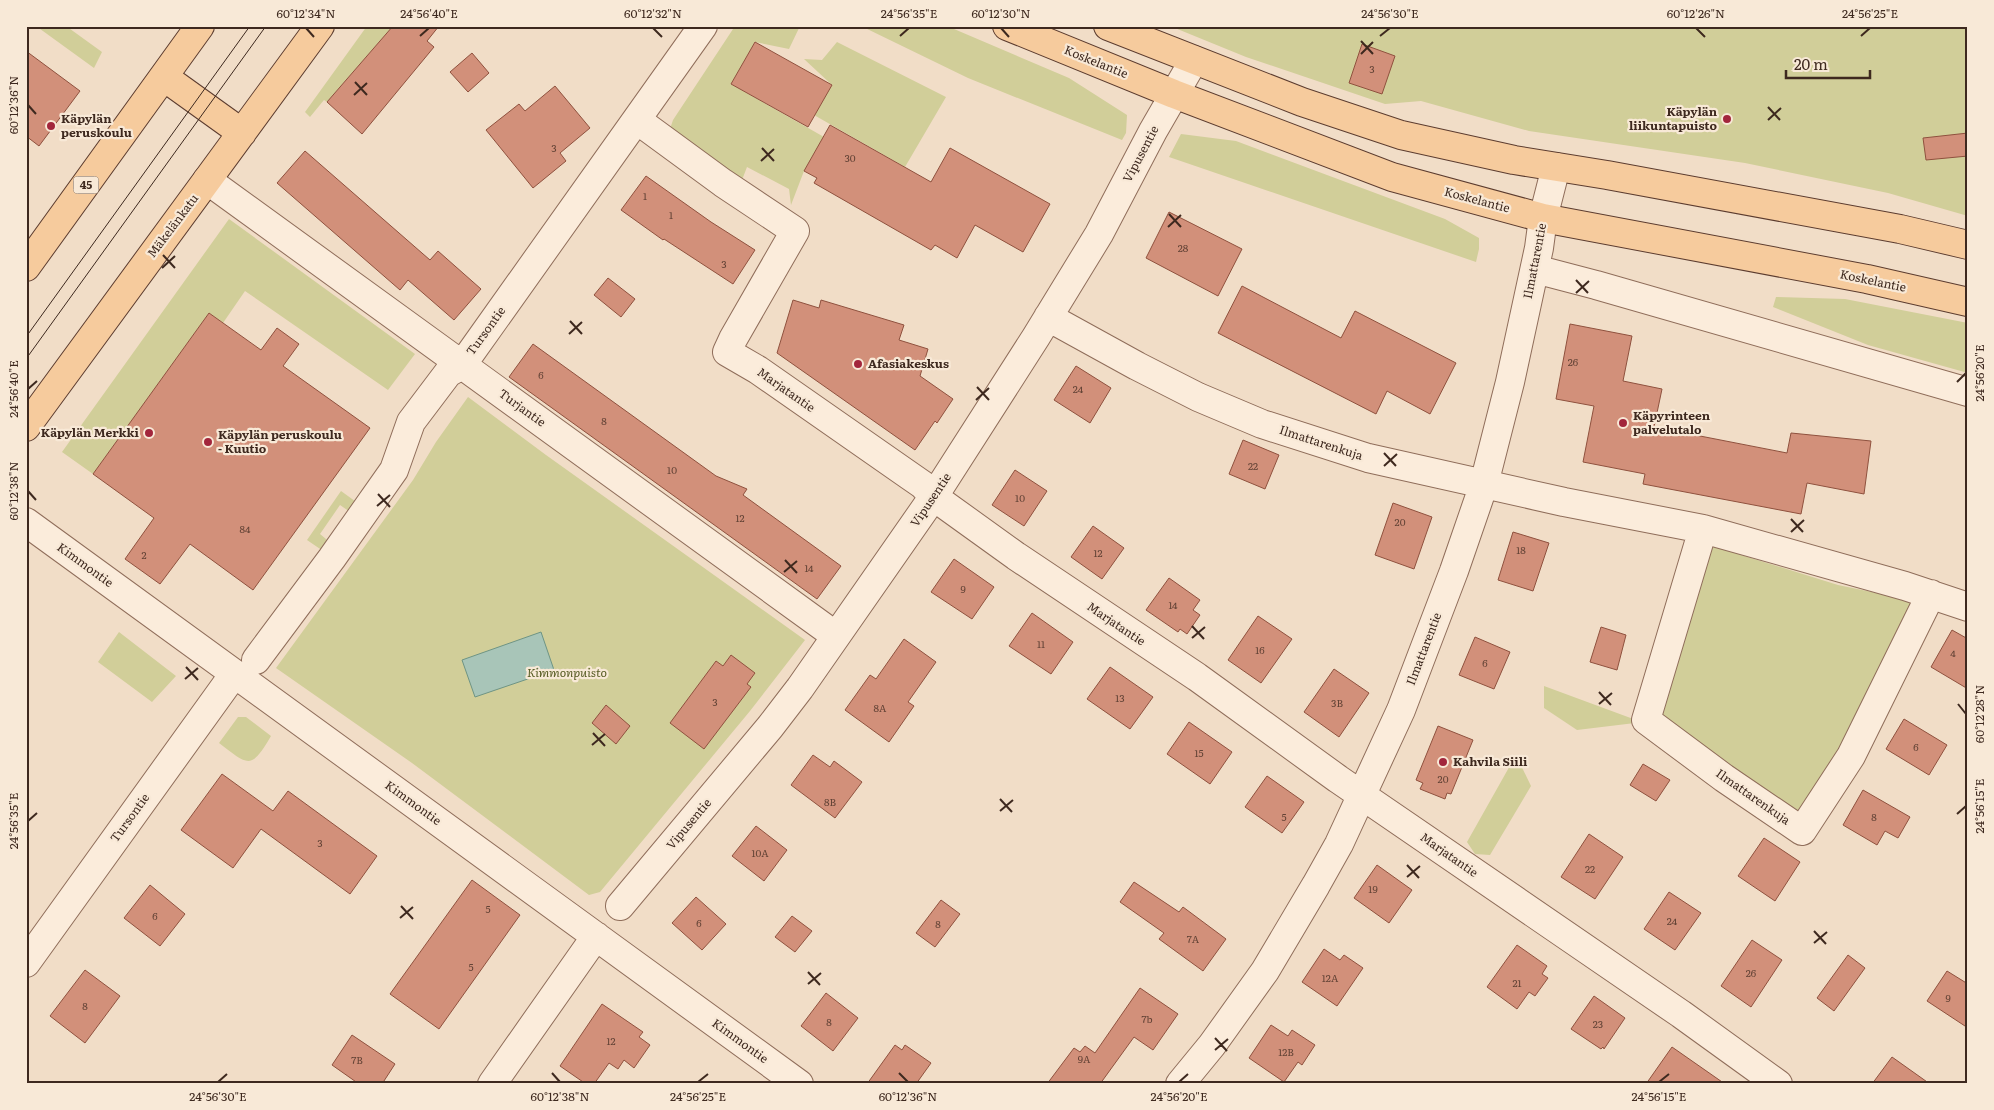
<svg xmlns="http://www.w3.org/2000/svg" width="1994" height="1110" font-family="Literata,serif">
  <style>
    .green { fill: #d1ce99 }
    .water { fill: #a8c5b8; stroke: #6e9484 }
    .building { fill: #d2907a; stroke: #8f513e }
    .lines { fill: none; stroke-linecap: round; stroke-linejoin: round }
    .minor-casing { stroke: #8f6d5a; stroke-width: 30 }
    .primary-casing { stroke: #5c3c2f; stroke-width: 30 }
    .minor { stroke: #fbecdb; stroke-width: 28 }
    .primary { stroke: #f6cb9d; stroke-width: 28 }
    .tram { stroke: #3e291f; stroke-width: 1 }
    .ticks { fill: none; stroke: #3e291f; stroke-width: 2 }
    .poi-dot { fill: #a2263c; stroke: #f8e9d7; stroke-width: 2 }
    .labels { text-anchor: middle; stroke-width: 4.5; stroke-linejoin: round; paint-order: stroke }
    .number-label { font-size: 10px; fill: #634336 }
    .shield { fill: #f8e9d7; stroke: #766356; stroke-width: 1 }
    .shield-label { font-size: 11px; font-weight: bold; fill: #3e291f }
    .street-label { font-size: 12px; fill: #3e291f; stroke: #f8e9d7 }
    .poi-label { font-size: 12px; font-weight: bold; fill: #3e291f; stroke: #f8e9d7; text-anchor: start }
    .park-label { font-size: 12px; font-style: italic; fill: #575c24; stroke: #f8e9d7 }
    .neatline { fill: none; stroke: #3e291f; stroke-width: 2 }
    .ticks-label { font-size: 12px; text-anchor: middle; fill: #3e291f }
  </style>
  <rect width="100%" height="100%" fill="#f1ddc7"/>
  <path class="green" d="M36 26H66L102 52 94 68Z
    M367 26H393L327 102 324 100 310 117 305 112Z
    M735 26H800L789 49 755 42 731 84 824 137 804 171 791 205 789 189 747 167 742 180 670 129 673 120Z
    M861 26H947L1069 78 1127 115 1126 133 1122 140 968 78Z
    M1170 26H1968V216L1888 193 1745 163 1529 131 1421 101 1385 104 1246 57Z
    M837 42 946 97 905 167 814 115 832 85 804 59 822 60Z
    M1181 134 1236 141 1445 219 1479 238V249L1476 262 1169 157Z
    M229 219 415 354 388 390 245 291 223 323 209 313 93 474 62 452Z
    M1776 297 1845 299 1968 323V373L1868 345 1773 307Z
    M468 397 546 455 805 640 750 711 600 892 589 895 412 763 276 668 413 480 436 442Z
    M341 491 359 504 353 514 340 505 320 534 332 544 326 553 307 540Z
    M1706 544 1838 585 1920 602 1801 821 1657 720Z
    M119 632 176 676 152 702 98 662Z
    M1544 686 1636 720 1635 723 1577 730 1544 708Z
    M238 717H246L271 736C251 770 249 766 219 743Z
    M1516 755 1531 786 1490 855 1475 854 1467 842Z"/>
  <path class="water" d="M541 632 554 670 475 697 462 660Z"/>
  <path class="building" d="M393 26H439L427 41 434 47 362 134 327 102Z
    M755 42 832 85 808 127 731 84Z
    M1362 44 1395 56 1382 94 1349 83Z
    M26 51 80 91 39 146 26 136Z
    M472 53 489 73 468 92 450 72Z
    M555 86 590 128 560 153 566 161 533 188 486 130 519 104 525 111Z
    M830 125 931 182 950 148 1050 204 1023 252 975 225 957 258 935 245 931 250 814 183 817 178 804 171Z
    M1968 133V156L1926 160 1923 138Z
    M305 151 430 260 438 251 481 289 454 320 408 280 400 290 277 183Z
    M646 176 711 222 755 250 733 284 664 239 663 240 621 210Z
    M1169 212 1242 249 1218 296 1146 258Z
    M608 278 635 299 621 317 594 295Z
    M1242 286 1341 338 1355 311 1456 363 1430 414 1387 391 1376 414 1218 333Z
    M793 300 819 308 821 300 904 325 899 340 928 349 920 376 953 399 937 423 935 421 915 450 777 353Z
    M209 313 261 350 277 328 299 344 283 366 370 428 253 590 190 544 160 584 125 559 154 518 93 474Z
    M1570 324 1632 336 1623 381 1662 389 1654 427 1787 453 1791 433 1871 441 1864 494 1807 483 1801 514 1643 484 1645 474 1583 462 1594 406 1556 399Z
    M533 344 716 476 747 489 743 495 841 566 817 599 509 377Z
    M1076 366 1111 388 1090 423 1054 400Z
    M1243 440 1279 455 1265 489 1229 474Z
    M1015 470 1047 491 1024 526 992 505Z
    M1393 503 1432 517 1414 569 1375 555Z
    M1093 526 1124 548 1102 579 1071 557Z
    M1513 532 1549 543 1533 591 1498 580Z
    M954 559 994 587 972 619 931 592Z
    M1169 578 1200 600 1193 610 1200 615 1187 634 1180 629 1178 632 1146 610Z
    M1032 613 1073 642 1051 674 1009 646Z
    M1258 616 1292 639 1261 683 1228 660Z
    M1601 627 1626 635 1617 670 1590 662Z
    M1952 630 1968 639V689L1931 667Z
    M1475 637 1510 652 1494 689 1459 675Z
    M904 639 936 662 908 702 914 706 889 742 845 710 870 675 876 679Z
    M731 655 755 673 747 684 751 687 704 749 670 723 716 661 723 666Z
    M1110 667 1153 697 1130 729 1087 699Z
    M1334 669 1369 693 1339 737 1304 712Z
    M606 705 630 726 616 744 592 723Z
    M1904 719 1947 745 1929 775 1886 749Z
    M1189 722 1232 752 1210 784 1167 754Z
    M1438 726 1473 740 1451 794 1447 793 1445 799 1420 789 1423 783 1416 780Z
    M813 755 830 767 834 761 862 782 835 818 791 785Z
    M1643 764 1670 780 1656 801 1630 785Z
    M222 774 273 811 288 791 377 856 350 894 261 829 233 868 181 830Z
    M1267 776 1304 802 1282 833 1245 807Z
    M1863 790 1910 817 1898 838 1885 831 1877 845 1843 825Z
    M756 826 787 850 764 881 732 856Z
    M1589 834 1623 857 1595 899 1561 877Z
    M1764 838 1800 862 1775 901 1738 876Z
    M1377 865 1412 890 1389 923 1354 898Z
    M472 880 520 915 439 1029 390 994Z
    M1134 882 1179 912 1183 907 1226 939 1203 971 1159 939 1164 933 1120 902Z
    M150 885 185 914 160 946 124 918Z
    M1669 892 1701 913 1675 950 1644 929Z
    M696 897 726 924 702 950 672 923Z
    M941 900 960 914 935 947 916 933Z
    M792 916 812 931 795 952 775 937Z
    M1752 940 1782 960 1751 1007 1721 986Z
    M1517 945 1547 966 1542 974 1548 978 1535 996 1529 992 1517 1009 1487 987Z
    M1324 949 1340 960 1344 955 1363 968 1337 1006 1302 982Z
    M1848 955 1865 968 1834 1011 1817 998Z
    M85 970 120 996 85 1043 50 1016Z
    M1947 971 1968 984V1028L1927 1001Z
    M1140 988 1178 1014 1153 1050 1134 1037 1100 1084H1047L1074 1048 1080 1052 1085 1046 1095 1053Z
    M826 993 858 1018 833 1051 801 1026Z
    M1594 996 1625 1018 1604 1049 1603 1047 1601 1049 1571 1029Z
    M602 1004 643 1032 639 1037 650 1045 634 1068 624 1060 618 1069 609 1063 594 1084H586L560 1066Z
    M1271 1025 1288 1036 1292 1030 1315 1045 1302 1065 1298 1062 1284 1082 1249 1058Z
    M352 1035 395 1064 382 1084H359L332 1065Z
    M895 1045 902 1050 905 1045 931 1063 916 1084H867Z
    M1672 1047 1725 1084H1646Z
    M1892 1057 1930 1084H1872Z"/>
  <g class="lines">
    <defs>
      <path id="minor" d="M637 120 723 183 795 231 733 339 727 352 758 370 910 476 923 485 934 497 1016 556 1197 677 1338 779 1681 1014 1778 1084
        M207 180 836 636
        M1535 269 1596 285 1968 392
        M1048 317 1137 366 1198 397 1262 424 1368 458 1564 502 1703 529 1905 586 1968 607
        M26 522 799 1084
        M1703 529 1646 720 1724 778 1802 831 1851 756 1931 594
        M256 660 332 558 394 470 411 422 448 373 462 365 703 26
        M620 906 770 727 800 688 938 490 1036 337 1099 234 1153 131 1194 60
        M26 963 234 674
        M492 1084 596 936
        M1180 1084 1212 1045 1265 971 1316 885 1339 844 1401 710 1454 571 1484 484 1510 382 1539 248 1543 218 1556 167"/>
      <path id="primary" d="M1007 26 1174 94 1392 177 1543 218 1867 279 1968 302
        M1108 26 1302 102 1401 135 1514 160 1607 175 1900 229 1968 245
        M164 77 242 133
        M26 267 200 26
        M26 427 320 26"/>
    </defs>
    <use href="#minor" class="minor-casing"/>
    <use href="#primary" class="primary-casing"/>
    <use href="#minor" class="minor"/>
    <use href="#primary" class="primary"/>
    <path class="tram" d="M26 337 250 26
      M26 359 266 26"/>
  </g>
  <path class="ticks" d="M306 28 314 37M653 28 662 37M1001 28 1009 37M1696 28 1705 37M420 36 429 28M900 36 909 28M1380 36 1390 28M1861 36 1870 28M1361 41 1373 54M1361 54 1373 42M355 82 367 95M354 95 367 83M28 105 36 114M1768 107 1780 120M1768 120 1781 108M762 148 774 161M761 161 774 149M1169 214 1181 227M1168 227 1181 215M163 255 175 268M162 268 175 256M1576 280 1588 293M1576 293 1589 281M570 321 582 334M569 334 582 322M1957 382 1966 373M977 387 989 400M28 389 37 381M976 400 989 388M1384 453 1396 466M1384 466 1397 454M28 491 36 500M378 494 390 507M377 506 390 495M1791 519 1803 532M1791 532 1804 520M785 560 797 573M784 572 797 561M1192 626 1204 639M1192 638 1205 627M186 667 198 680M185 679 198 668M1599 692 1611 705M1599 704 1612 693M1958 704 1966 714M593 733 605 746M592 745 605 734M1000 799 1012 812M1000 811 1013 800M1957 814 1966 806M28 821 37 813M1407 865 1419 878M1407 877 1420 866M401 906 413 919M400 918 413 907M1814 931 1826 944M1814 943 1827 932M808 972 820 985M808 984 821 973M1215 1038 1227 1051M1215 1050 1228 1039M552 1073 560 1082M899 1073 908 1082M218 1082 227 1074M698 1082 708 1074M1179 1082 1188 1074M1659 1082 1669 1074"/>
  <g class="poi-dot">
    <circle cx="1727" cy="119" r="5"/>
    <circle cx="51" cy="126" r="5"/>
    <circle cx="858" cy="364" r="5"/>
    <circle cx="1623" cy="423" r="5"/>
    <circle cx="149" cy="433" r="5"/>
    <circle cx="208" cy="442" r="5"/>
    <circle cx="1443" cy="762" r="5"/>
  </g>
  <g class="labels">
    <g class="number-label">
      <text x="1372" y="73">3</text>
      <text x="554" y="152">3</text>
      <text x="850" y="162">30</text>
      <text x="645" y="200">1</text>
      <text x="671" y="219">1</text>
      <text x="1183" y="252">28</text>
      <text x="724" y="268">3</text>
      <text x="1573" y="366">26</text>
      <text x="541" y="379">6</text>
      <text x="1078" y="393">24</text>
      <text x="604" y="425">8</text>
      <text x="1253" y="470">22</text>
      <text x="672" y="474">10</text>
      <text x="1020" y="502">10</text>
      <text x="740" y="522">12</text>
      <text x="1400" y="526">20</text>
      <text x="245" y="533">84</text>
      <text x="1521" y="554">18</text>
      <text x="1098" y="557">12</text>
      <text x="144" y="559">2</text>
      <text x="809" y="572">14</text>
      <text x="963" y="593">9</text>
      <text x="1173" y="609">14</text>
      <text x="1041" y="648">11</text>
      <text x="1260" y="654">16</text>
      <text x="1953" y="657">4</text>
      <text x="1485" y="667">6</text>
      <text x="1120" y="702">13</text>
      <text x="715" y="706">3</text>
      <text x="1337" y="707">3B</text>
      <text x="880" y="712">8A</text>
      <text x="1916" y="751">6</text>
      <text x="1199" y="757">15</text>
      <text x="1443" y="783">20</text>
      <text x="830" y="806">8B</text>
      <text x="1284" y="821">5</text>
      <text x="1874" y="821">8</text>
      <text x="320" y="847">3</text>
      <text x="760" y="857">10A</text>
      <text x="1590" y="873">22</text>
      <text x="1373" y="893">19</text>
      <text x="488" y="913">5</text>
      <text x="155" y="920">6</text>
      <text x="1672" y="925">24</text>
      <text x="699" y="927">6</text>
      <text x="938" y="928">8</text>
      <text x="1193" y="943">7A</text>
      <text x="471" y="971">5</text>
      <text x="1751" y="977">26</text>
      <text x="1330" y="982">12A</text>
      <text x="1517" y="987">21</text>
      <text x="1948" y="1002">9</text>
      <text x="85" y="1010">8</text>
      <text x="1147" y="1023">7b</text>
      <text x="829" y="1026">8</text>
      <text x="1598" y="1028">23</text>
      <text x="611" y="1045">12</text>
      <text x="1286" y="1056">12B</text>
      <text x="1084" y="1063">9A</text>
      <text x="357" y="1064">7B</text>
    </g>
    <rect class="shield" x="73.5" y="176.5" width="25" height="17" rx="4"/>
    <g class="shield-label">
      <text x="86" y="189">45</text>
    </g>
    <g class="street-label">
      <text transform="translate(1096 62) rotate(22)" y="4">Koskelantie</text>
      <text transform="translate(1141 154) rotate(-62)" y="4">Vipusentie</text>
      <text transform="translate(1477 200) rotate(15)" y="4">Koskelantie</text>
      <text transform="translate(173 226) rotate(-53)" y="4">Mäkelänkatu</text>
      <text transform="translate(1535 261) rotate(-79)" y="4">Ilmattarentie</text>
      <text transform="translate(1873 281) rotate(12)" y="4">Koskelantie</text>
      <text transform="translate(486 331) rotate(-54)" y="4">Tursontie</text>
      <text transform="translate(786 390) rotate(35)" y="4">Marjatantie</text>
      <text transform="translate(522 408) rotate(36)" y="4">Turjantie</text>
      <text transform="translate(1321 443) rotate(18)" y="4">Ilmattarenkuja</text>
      <text transform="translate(931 500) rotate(-56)" y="4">Vipusentie</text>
      <text transform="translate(85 565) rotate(36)" y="4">Kimmontie</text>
      <text transform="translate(1116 624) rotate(34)" y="4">Marjatantie</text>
      <text transform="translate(1424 649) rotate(-69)" y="4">Ilmattarentie</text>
      <text transform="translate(1753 797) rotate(35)" y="4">Ilmattarenkuja</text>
      <text transform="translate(413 803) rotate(36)" y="4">Kimmontie</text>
      <text transform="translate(130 818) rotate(-54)" y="4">Tursontie</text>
      <text transform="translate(689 824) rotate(-50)" y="4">Vipusentie</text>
      <text transform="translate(1449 855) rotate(35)" y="4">Marjatantie</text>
      <text transform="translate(740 1041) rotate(36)" y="4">Kimmontie</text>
    </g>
    <g class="poi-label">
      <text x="1717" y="116" text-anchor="end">Käpylän<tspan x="1717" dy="14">liikuntapuisto</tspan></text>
      <text x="61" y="123">Käpylän<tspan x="61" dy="14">peruskoulu</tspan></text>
      <text x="868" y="368">Afasiakeskus</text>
      <text x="1633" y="420">Käpyrinteen<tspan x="1633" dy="14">palvelutalo</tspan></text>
      <text x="139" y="437" text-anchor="end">Käpylän Merkki</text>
      <text x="218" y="439">Käpylän peruskoulu<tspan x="218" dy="14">- Kuutio</tspan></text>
      <text x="1453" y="766">Kahvila Siili</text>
    </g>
    <g class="park-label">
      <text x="567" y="677">Kimmonpuisto</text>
    </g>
  </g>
  <rect width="1994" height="1110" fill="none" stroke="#f8e9d7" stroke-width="55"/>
  <path d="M1786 70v8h84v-8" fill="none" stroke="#3e291f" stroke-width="2.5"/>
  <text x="1794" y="70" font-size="15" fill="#3e291f" stroke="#f8e9d7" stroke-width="4" paint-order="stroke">20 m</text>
  <rect x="28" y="28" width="1938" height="1054" class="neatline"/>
  <g class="ticks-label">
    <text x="306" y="18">60°12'34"N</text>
    <text x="429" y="18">24°56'40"E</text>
    <text x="653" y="18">60°12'32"N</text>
    <text x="909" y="18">24°56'35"E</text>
    <text x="1001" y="18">60°12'30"N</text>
    <text x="1390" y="18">24°56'30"E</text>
    <text x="1696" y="18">60°12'26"N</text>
    <text x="1870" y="18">24°56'25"E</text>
    <text transform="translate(14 105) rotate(-90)" y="4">60°12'36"N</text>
    <text transform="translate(1980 373) rotate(-90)" y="4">24°56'20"E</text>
    <text transform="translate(14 389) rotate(-90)" y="4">24°56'40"E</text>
    <text transform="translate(14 491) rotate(-90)" y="4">60°12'38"N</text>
    <text transform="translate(1980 714) rotate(-90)" y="4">60°12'28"N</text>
    <text transform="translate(1980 806) rotate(-90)" y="4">24°56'15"E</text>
    <text transform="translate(14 821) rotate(-90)" y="4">24°56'35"E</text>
    <text x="218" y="1101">24°56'30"E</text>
    <text x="560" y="1101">60°12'38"N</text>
    <text x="698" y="1101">24°56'25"E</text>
    <text x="908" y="1101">60°12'36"N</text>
    <text x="1179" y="1101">24°56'20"E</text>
    <text x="1659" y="1101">24°56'15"E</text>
  </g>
</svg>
